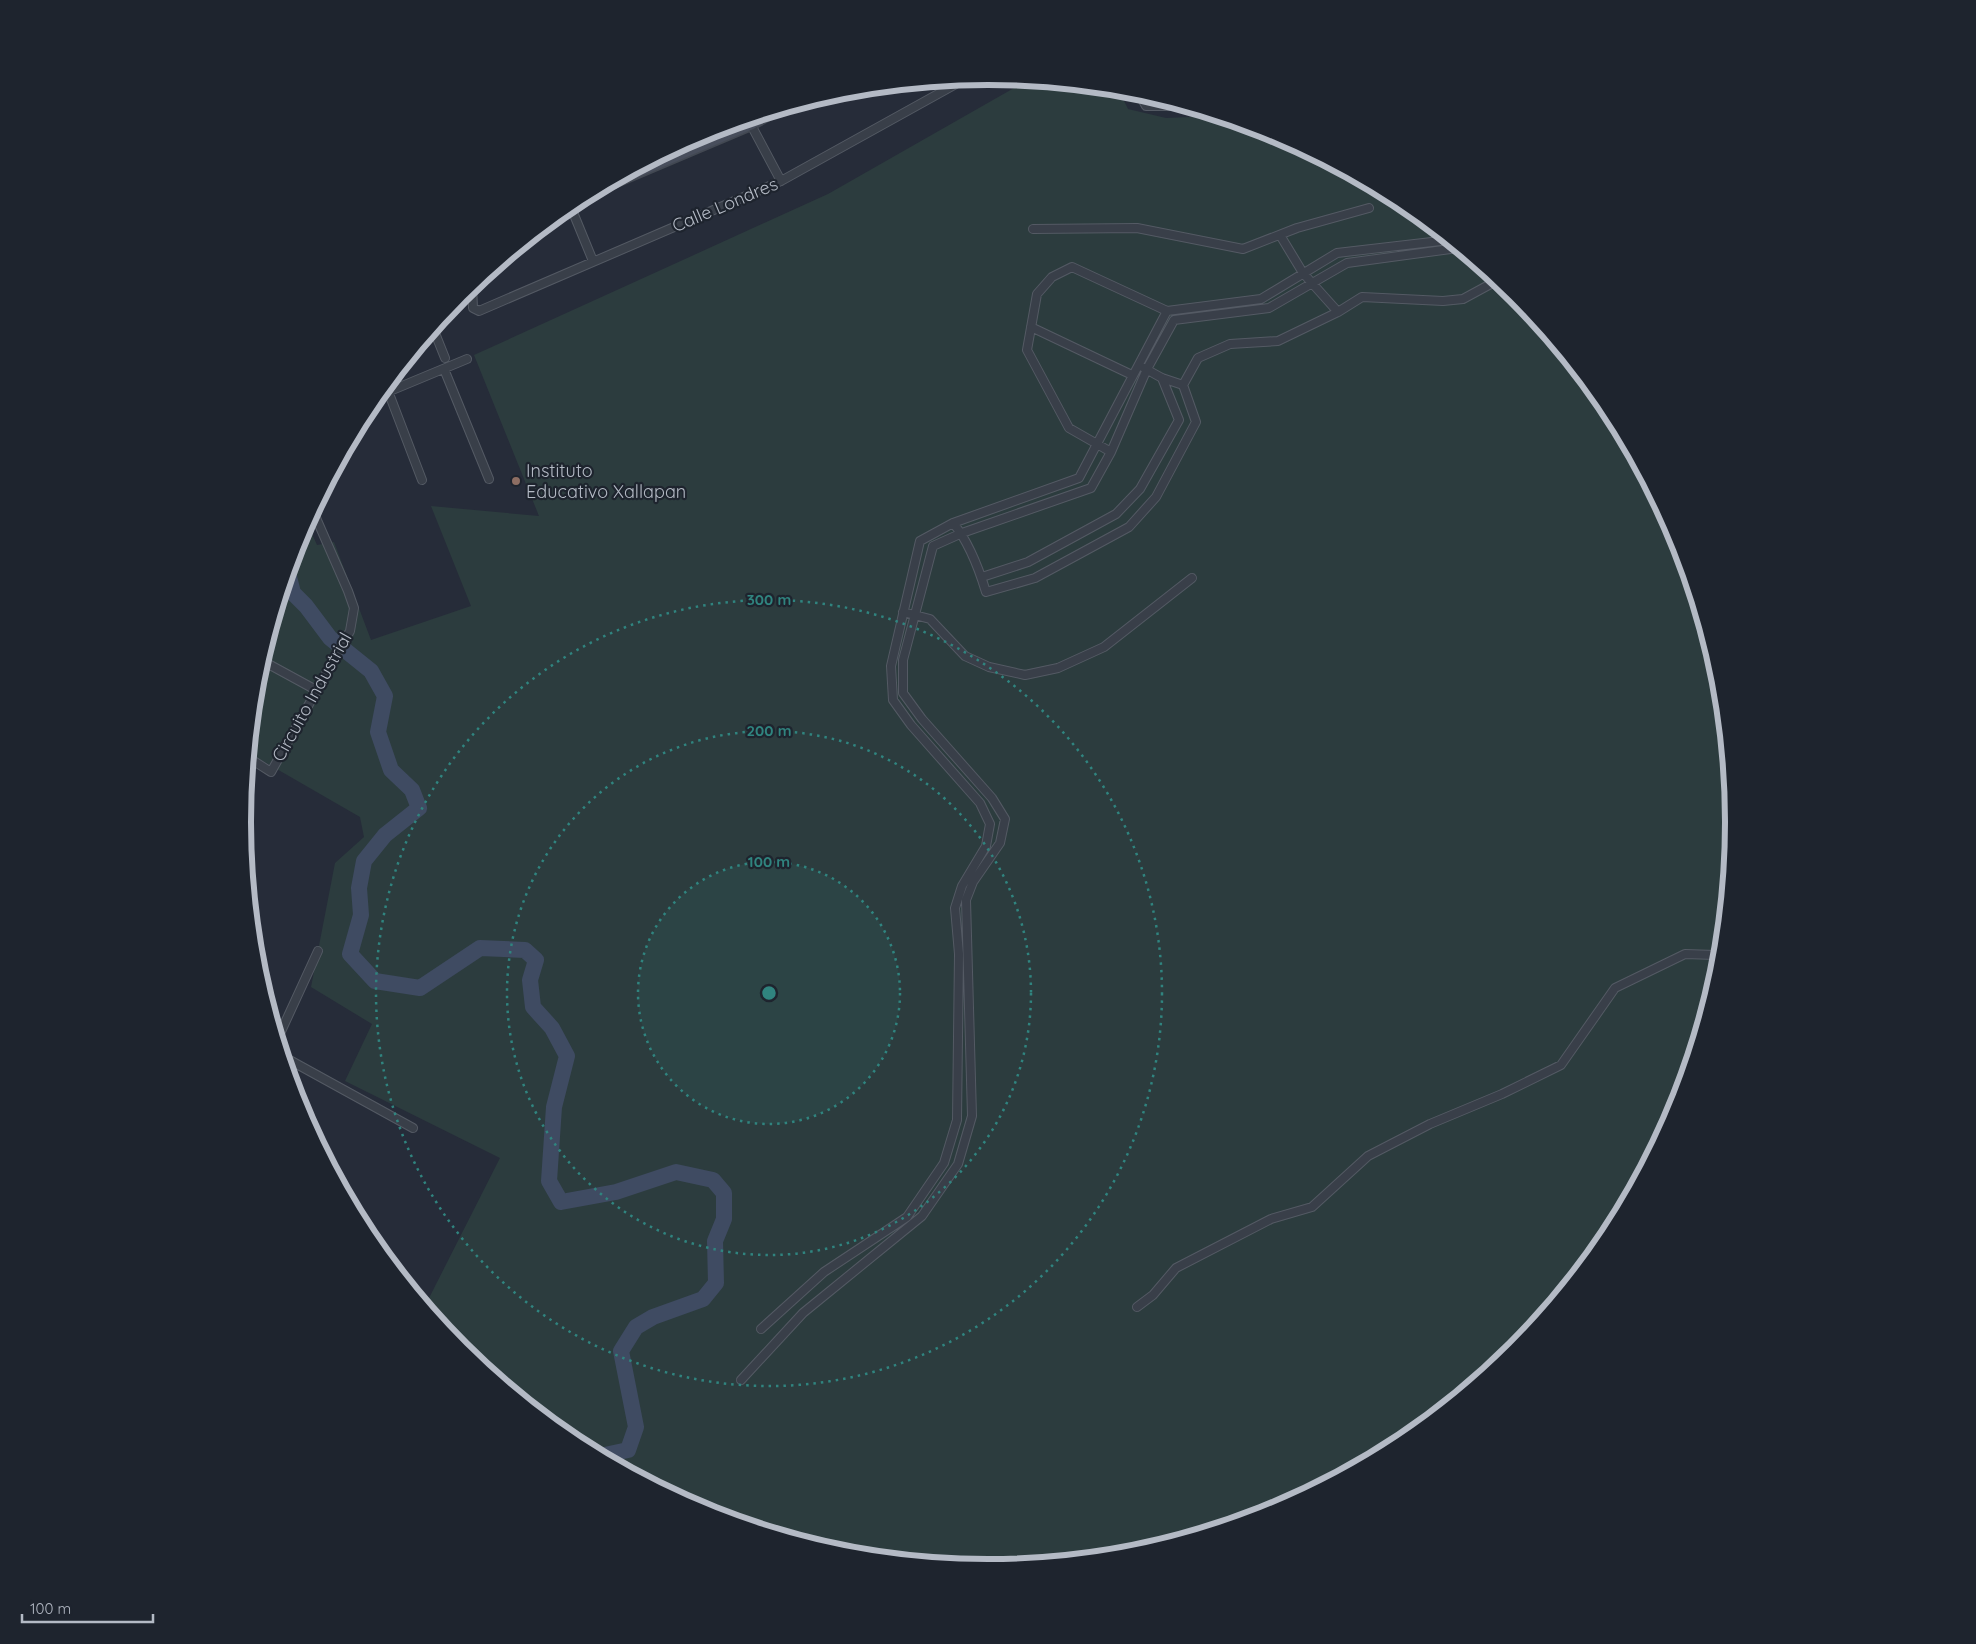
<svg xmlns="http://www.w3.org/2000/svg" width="1976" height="1644" font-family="Quicksand,sans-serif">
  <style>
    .green { fill: #2c3c3e }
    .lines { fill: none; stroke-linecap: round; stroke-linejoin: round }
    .river { stroke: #3f4b62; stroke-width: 16 }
    .minor-casing { stroke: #545a64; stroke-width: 10 }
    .secondary-casing { stroke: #424852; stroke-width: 14 }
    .minor { stroke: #393f49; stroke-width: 8 }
    .secondary { stroke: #484e5c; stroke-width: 11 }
    .ring { fill: none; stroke: #30847f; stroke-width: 2.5; stroke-dasharray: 2.5 5 }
    .education-dot { fill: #8d6e63; stroke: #1e242e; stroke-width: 2 }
    .labels { text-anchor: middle; stroke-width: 4.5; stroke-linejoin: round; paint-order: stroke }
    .street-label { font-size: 18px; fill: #b4bac5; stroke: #1e242e }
    .poi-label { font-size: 18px; fill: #b4bac5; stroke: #1e242e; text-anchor: start }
    .rim { fill: none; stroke: #b4bac5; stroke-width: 6 }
    .centre { fill: #30847f; stroke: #1e242e; stroke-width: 2.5 }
    .ring-label { font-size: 15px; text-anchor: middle; font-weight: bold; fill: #30847f; stroke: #1e242e; stroke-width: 4.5; stroke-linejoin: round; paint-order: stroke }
  </style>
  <rect width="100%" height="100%" fill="#262c39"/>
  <path class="green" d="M1028 80 1118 89 1128 109 1166 118 1216 116 1274 133 1285 139 1286 151 1305 150 1403 202 1516 295 1608 408 1677 537 1719 677 1734 822 1719 968 1677 1108 1608 1237 1515 1350 1402 1442 1273 1511 1133 1553 988 1568 842 1553 702 1511 573 1442 460 1349 425 1306 500 1158 345 1081 372 1024 311 987 335 863 364 837 360 817 249 753 257 676 299 536 307 523 317 545 334 542 371 640 471 606 431 506 539 516 474 355 828 194Z"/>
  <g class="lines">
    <path class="river" d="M288 573 293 593 306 606 330 638 371 671 385 696 378 732 391 770 412 790 419 808 385 835 364 861 359 888 361 915 350 954 375 981 420 988 480 948 525 950 536 960 530 980 533 1007 552 1028 567 1056 554 1107 549 1181 561 1202 616 1192 676 1172 713 1180 724 1193V1219L715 1241 716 1283 703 1299 653 1317 636 1327 621 1351 636 1427 628 1450 600 1456"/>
    <defs>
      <path id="minor" d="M1138 92 1146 106H1185
        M749 121 781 181
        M570 205 593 261
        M1033 229 1137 228 1243 249 1297 228 1369 208
        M1280 235 1303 273 1338 312
        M472 286 473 308 479 311 781 181 965 79
        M1031 327 1132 375
        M433 328 445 358
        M1144 368 1162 378 1183 385
        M444 369 489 479
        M388 391 422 480
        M378 396 467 359
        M1111 452 1069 428 1027 350 1037 294 1052 277 1072 267 1167 311
        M953 523C969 542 979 569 986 592L1035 578 1129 527 1156 497 1196 422 1183 385 1198 358 1230 344 1278 341 1338 312 1362 297 1443 301 1463 299 1498 280
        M982 577 1028 562 1116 514 1140 489 1179 420 1162 378
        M903 612 930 619 965 656 989 667 1025 675 1058 668 1104 647 1192 578
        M261 660 316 690
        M249 758 271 772 350 631 354 608 348 591 313 511
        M278 1038 318 951
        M284 1057 413 1128
        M1137 1307 1153 1295 1176 1268 1271 1219 1312 1207 1368 1156 1430 1124 1502 1094 1561 1065 1615 988 1685 954 1715 955 1720 957
        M761 1329 824 1272 907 1217 944 1163 957 1120 959 954 955 908 962 886 986 846 990 824 980 803 911 725 893 700 891 666 920 541 953 523 1079 478 1167 311 1261 299 1337 253 1449 240
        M741 1380 803 1313 922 1216 958 1164 972 1116 966 900 973 882 1000 843 1005 819 992 798 922 719 903 693V660L933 546 962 533 1091 488 1111 452 1147 369 1174 320 1269 308 1347 263 1458 248"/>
      <path id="secondary" d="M602 187 751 124 772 112"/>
    </defs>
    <use href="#minor" class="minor-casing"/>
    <use href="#secondary" class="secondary-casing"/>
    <use href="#minor" class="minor"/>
    <use href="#secondary" class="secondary"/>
  </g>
  <circle cx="769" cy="993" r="131" fill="#30847f" fill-opacity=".12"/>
  <g class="ring">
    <circle cx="769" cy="993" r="131"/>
    <circle cx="769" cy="993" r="262"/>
    <circle cx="769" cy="993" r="393"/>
  </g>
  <circle class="education-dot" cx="516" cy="481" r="5"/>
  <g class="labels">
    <g class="street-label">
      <text transform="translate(725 205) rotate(-23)" y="6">Calle Londres</text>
      <text transform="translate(312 697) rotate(-61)" y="6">Circuito Industrial</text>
    </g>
    <g class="poi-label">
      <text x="526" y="477">Instituto<tspan x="526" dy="21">Educativo Xallapan</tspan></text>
    </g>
  </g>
  <path d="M0 0H1976V1644H0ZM251 822a737 737 0 1 1 1474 0a737 737 0 1 1-1474 0Z" fill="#1e242e" fill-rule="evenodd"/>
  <path class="rim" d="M251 822a737 737 0 1 1 1474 0a737 737 0 1 1-1474 0Z"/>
  <circle cx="769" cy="993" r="8" class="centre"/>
  <g class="ring-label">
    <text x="769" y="605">300 m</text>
    <text x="769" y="736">200 m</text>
    <text x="769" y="867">100 m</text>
  </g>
  <path d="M22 1614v8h131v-8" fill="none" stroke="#b4bac5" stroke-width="2.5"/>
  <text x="30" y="1614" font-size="15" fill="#b4bac5" stroke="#1e242e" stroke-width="4" paint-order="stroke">100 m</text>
</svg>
